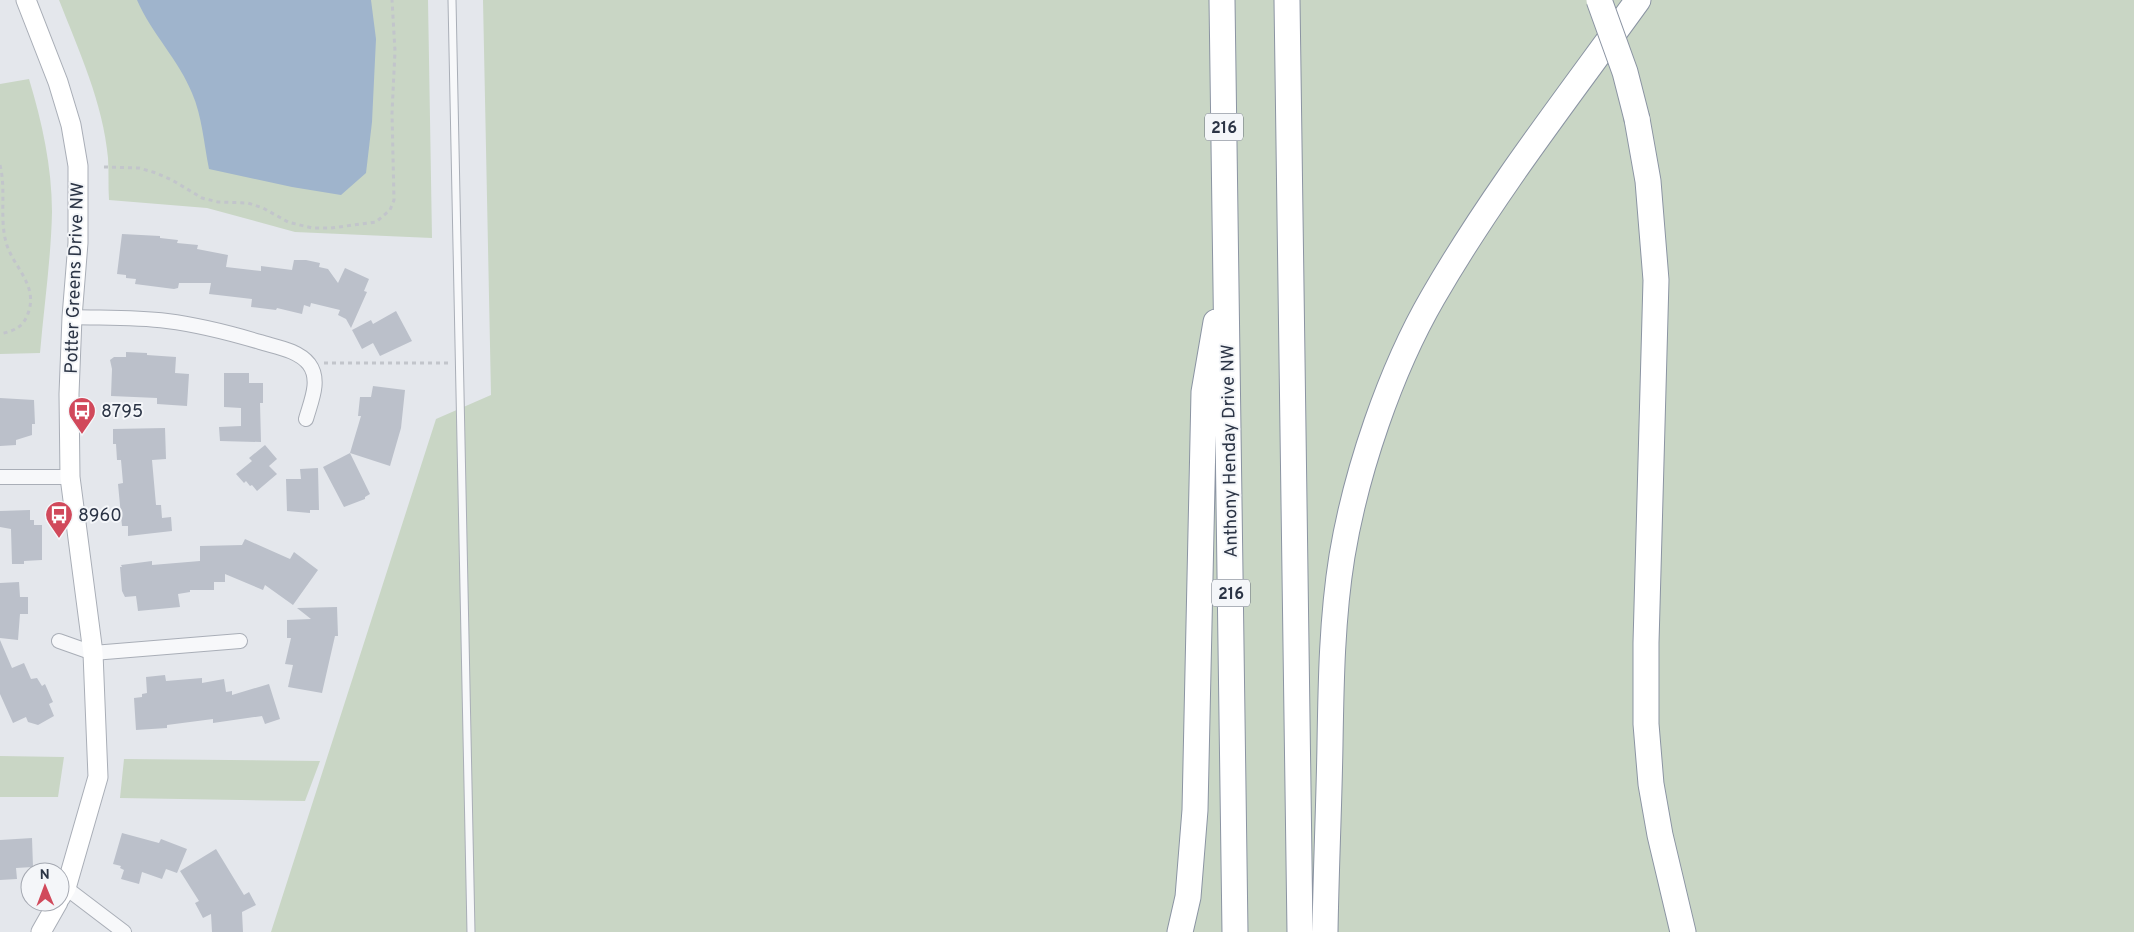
<svg xmlns="http://www.w3.org/2000/svg" width="2134" height="932" font-family="Overpass,sans-serif">
  <style>
    .green { fill: #c9d6c5 }
    .water { fill: #9fb4cc }
    .building { fill: #bbc0ca }
    .lines { fill: none; stroke-linecap: round; stroke-linejoin: round }
    .lane-casing { stroke: #a9aeb7; stroke-width: 9 }
    .street-casing { stroke: #a9aeb7; stroke-width: 16 }
    .secondary-casing { stroke: #a9aeb7; stroke-width: 21 }
    .highway-casing { stroke: #8b94a3; stroke-width: 27 }
    .path { stroke: #c2c5cb; stroke-width: 3; stroke-dasharray: 4 4; stroke-linecap: butt }
    .lane { stroke: #f7f8fa; stroke-width: 7 }
    .street { stroke: #f7f8fa; stroke-width: 14 }
    .secondary { stroke: #fff; stroke-width: 19 }
    .highway { stroke: #fff; stroke-width: 25 }
    .highway-bridge-casing { stroke: #8b94a3; stroke-width: 27; stroke-linecap: butt }
    .highway-bridge { stroke: #fff; stroke-width: 25 }
    .labels { text-anchor: middle; stroke-width: 4; stroke-linejoin: round; paint-order: stroke }
    .shield { fill: #f4f6f9; stroke: #676e7b; stroke-width: 1 }
    .shield-label { font-size: 16px; font-weight: bold; fill: #2b3445 }
    .street-label { font-size: 18px; fill: #2b3445; stroke: #f4f6f9 }
    .poi-label { font-size: 18px; fill: #2b3445; stroke: #f4f6f9; text-anchor: start }
  </style>
  <rect width="100%" height="100%" fill="#e4e7ec"/>
  <path class="green" d="M59 0H428L432 238 295 232 207 208 109 200C108 186 109 172 108 158 103 103 79 51 59 0Z
    M483 0H2134V932H271L436 419 491 395Z
    M29 79C42 122 52 167 52 212 51 259 44 306 40 353L0 354V84Z
    M0 756 64 757 58 797H0Z
    M124 759 320 761 305 801 120 798Z"/>
  <path class="water" d="M137 0H371L376 39 372 122 366 173 341 195 292 187 209 169C204 144 202 116 192 93 179 60 151 33 137 0Z"/>
  <path class="building" d="M122 234 160 236V238L178 240 177 243 198 245 197 249 228 255 226 267 261 271V266L292 270 294 260H306L320 263 319 267 328 269 338 283 345 268 369 279 364 291 367 292 351 328 346 319 338 315 340 310 311 303 310 307 304 305 302 314 277 308 276 310 251 307 252 299 209 294 211 283H179L178 288 174 289 135 284 136 279 126 278V275L117 274Z
    M396 311 412 341 380 356 373 343 362 349 352 330 371 320 373 324Z
    M126 352 147 353V355L176 357 175 373 189 374 187 406 157 404V398L111 396 112 369 110 360 114 357H126Z
    M224 373H249V383H263V403H260L261 442 220 441 219 427 241 426V408L224 407Z
    M373 386 405 390 401 428 390 466 350 453 370 494 365 497V499L344 507 323 467 350 453 361 416H358L360 397H371Z
    M0 398 34 400 35 424H32V435L16 440V445L0 446Z
    M165 428 166 459 152 460 156 505H161L162 518 171 517 172 531 128 536V526H122L118 484 123 483 121 460H117L116 444H113V429Z
    M265 445 277 459 269 466 277 474 257 491 252 485 250 486 246 481 244 483 236 474 252 461 249 458Z
    M318 468 319 510H310V513L287 511 286 479H301L300 469Z
    M30 510V520H34V525H42V560L24 561V564H12L11 529 0 527V511Z
    M245 539 290 559 294 552 318 570 293 605 265 585 263 590 225 574V582H214V590H190V592L178 594 180 607 138 611 136 596 125 597 122 591 120 567H122L121 565 152 561V565L200 561V546L242 545Z
    M19 582 20 597H28V614H20L18 640 0 638V583Z
    M337 607 338 636H335L322 693 288 687 293 665 285 664 291 638H287V620L311 619 297 608Z
    M0 640 12 668 24 663 31 679 37 678 42 686 45 684 53 702 49 704 54 716 38 725 28 722 26 717 13 723 0 694Z
    M165 675 166 681 202 678V683L224 679 226 692 232 691V695L269 684 280 719 265 724 262 716 213 723V719L167 725V728L136 730 134 698 142 697V694L147 693 146 677Z
    M122 833 159 843 161 839 187 849 177 873 166 869 162 879 142 872 139 884 121 879 124 870 120 868 121 866 113 864Z
    M32 838 33 867 16 868 17 879 0 880V840Z
    M216 849 244 895 249 892 256 905 242 912 243 932H212L211 914 203 918 195 903 199 901 180 871Z"/>
  <g class="lines">
    <defs>
      <path id="lane" d="M452 0 471 932"/>
      <path id="street" d="M72 317C104 318 136 317 167 321 199 325 230 333 260 342 276 347 298 350 309 364 321 380 311 401 306 419
        M0 477H70
        M59 641 93 653 240 641
        M66 888 124 932"/>
      <path id="secondary" d="M26 0 58 82 71 125 78 166V243L72 317 69 394 70 477 93 653 98 777 66 888 60 898
        M41 932 58 902"/>
      <path id="highway" d="M1222 0 1235 932
        M1287 0 1300 932
        M1637 119 1648 181 1656 280 1646 643V724L1651 784 1660 835 1683 932
        M1180 932 1188 897 1195 810 1204 392 1216 322
        M1325 932C1326 869 1329 806 1330 744 1331 681 1332 618 1342 556 1356 472 1390 371 1433 297 1493 193 1568 97 1638 0"/>
    </defs>
    <use href="#lane" class="lane-casing"/>
    <use href="#street" class="street-casing"/>
    <use href="#secondary" class="secondary-casing"/>
    <use href="#highway" class="highway-casing"/>
    <path class="path" d="M0 165C6 189 0 214 5 238 10 266 41 284 27 316 22 328 13 331 0 334
      M104 167 139 168 156 173 172 180 202 198 218 202 248 203 263 208 288 222 312 228H331L376 222 390 210 394 200 392 113 395 51 392 0
      M324 363H450"/>
    <use href="#lane" class="lane"/>
    <use href="#street" class="street"/>
    <use href="#secondary" class="secondary"/>
    <use href="#highway" class="highway"/>
    <defs>
      <path id="highway-bridge" d="M1599 0 1625 72 1637 119"/>
    </defs>
    <use href="#highway-bridge" class="highway-bridge-casing"/>
    <use href="#highway-bridge" class="highway-bridge"/>
  </g>
  <defs>
    <symbol id="bus-pin" viewBox="-11 -11 22 30"><path d="M0 17L-7.5 6A9.5 9.5 0 1 1 7.5 6Z" fill="#d1495b" stroke="#f4f6f9"/><path d="M-5-6H5V4H4V6H2V4H-2V6H-4V4H-5ZM-3.5-4V0h7V-4ZM-3.5 1.2v1.5H-2V1.2ZM2 1.2v1.5H3.5V1.2Z" fill="#fff"/></symbol>
  </defs>
  <g fill-rule="evenodd">
    <use href="#bus-pin" x="66" y="395" width="32" height="43"/>
    <use href="#bus-pin" x="43" y="499" width="32" height="43"/>
  </g>
  <g class="labels">
    <g class="shield">
      <rect x="1205" y="113.5" width="38" height="27" rx="4"/>
      <rect x="1212" y="579.5" width="38" height="27" rx="4"/>
    </g>
    <g class="shield-label">
      <text x="1224" y="133">216</text>
      <text x="1231" y="599">216</text>
    </g>
    <g class="street-label">
      <text transform="translate(74 278) rotate(-88)" y="6">Potter Greens Drive NW</text>
      <text transform="translate(1229 451) rotate(-91)" y="6">Anthony Henday Drive NW</text>
    </g>
    <g class="poi-label">
      <text x="101" y="417">8795</text>
      <text x="78" y="521">8960</text>
    </g>
  </g>
  <g transform="translate(45 887) rotate(359)"><circle r="24" fill="#f4f6f9" stroke="#a4a8b1"/>
  <path d="M0-4L9 19L0 12L-9 19Z" fill="#d1495b"/>
  <text y="-8" font-size="14" font-weight="bold" text-anchor="middle" fill="#2b3445">N</text>
  </g>
</svg>
